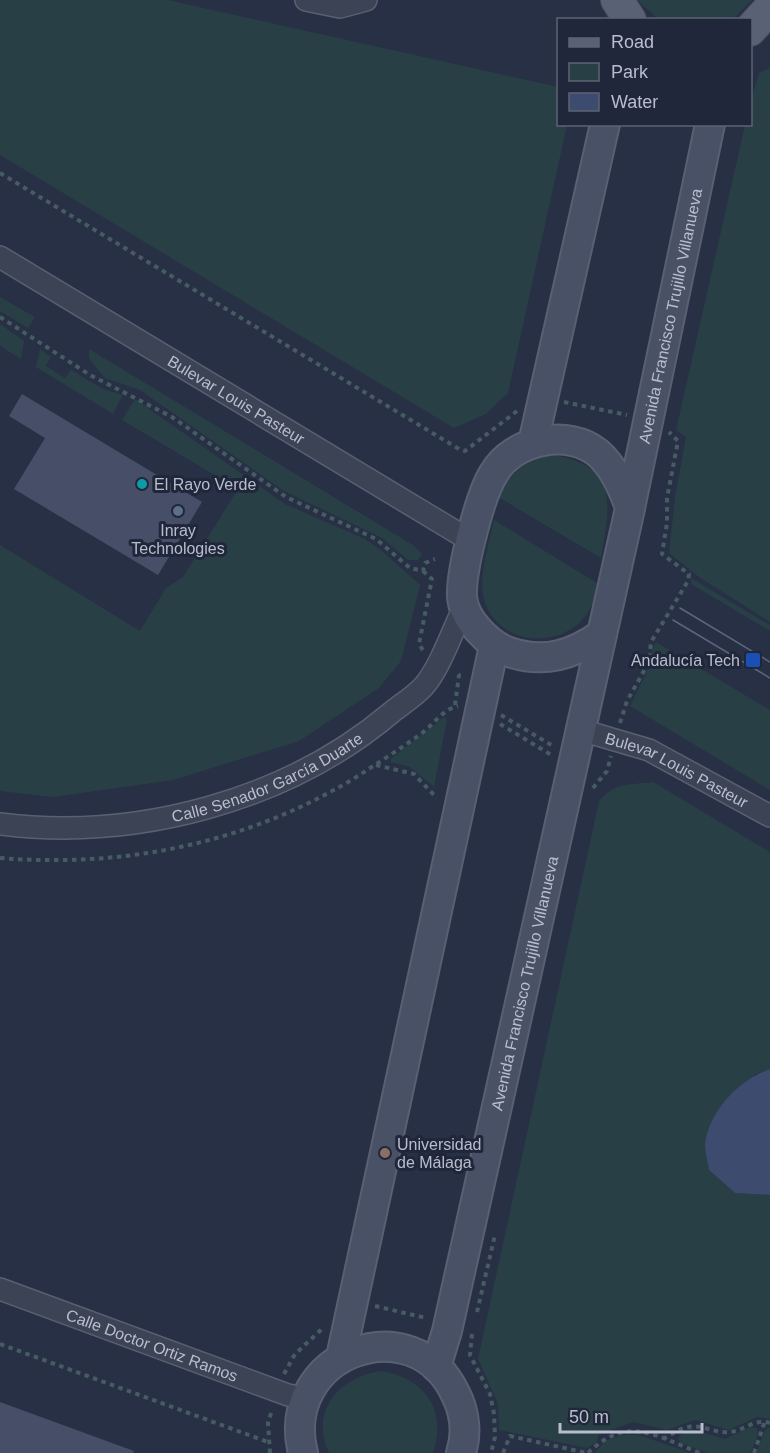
<svg xmlns="http://www.w3.org/2000/svg" width="770" height="1453" font-family="Arial,sans-serif">
  <style>
    .green { fill: #293f46 }
    .water { fill: #3c4b6e }
    .building { fill: #464f67 }
    .lines { fill: none; stroke-linecap: round; stroke-linejoin: round }
    .street-casing { stroke: #5a6072; stroke-width: 24 }
    .secondary-casing { stroke: #5a6072; stroke-width: 32 }
    .primary-casing { stroke: #454b5e; stroke-width: 34 }
    .path { stroke: #475c62; stroke-width: 4; stroke-dasharray: 4.5 4.5; stroke-linecap: butt }
    .street { stroke: #3b4354; stroke-width: 21 }
    .secondary { stroke: #495167; stroke-width: 28 }
    .primary { stroke: #596174; stroke-width: 32 }
    .tram { stroke: #5d667b; stroke-width: 1.5 }
    .culture-dot { fill: #0f9aa8; stroke: #20273a; stroke-width: 2 }
    .service-dot { fill: #5c6f8a; stroke: #20273a; stroke-width: 2 }
    .transit-dot { fill: #1a4fb4; stroke: #20273a; stroke-width: 2 }
    .education-dot { fill: #8d6e63; stroke: #20273a; stroke-width: 2 }
    .labels { text-anchor: middle; stroke-width: 6; stroke-linejoin: round; paint-order: stroke }
    .street-label { font-size: 16px; fill: #b9bece; stroke: #20273a }
    .poi-label { font-size: 16px; fill: #b9bece; stroke: #20273a; text-anchor: start }
  </style>
  <rect width="100%" height="100%" fill="#273045"/>
  <path class="green" d="M0 0H168L558 87V124L567 125 508 393 486 414 454 428 0 155Z
    M637 0H752L732 20 658 19Z
    M770 68V622L699 577 669 553 675 497 686 437 676 430 745 125 750 124 751 100 759 73Z
    M0 297 35 317 28 328 0 311Z
    M0 324 24 341 21 359 0 346Z
    M40 349 51 357 46 366 65 378 71 370 103 389 123 395 113 414 36 367Z
    M89 349 413 545 422 554 418 560H408L382 538 284 491 140 390 105 378 89 359Z
    M135 399 285 504 365 539 381 550 420 585 401 661 379 688 299 741 173 780 53 797 0 791V545L140 631 166 588 183 577 238 489 122 420Z
    M552 455C620 465 610 506 601 558L498 497C513 469 522 464 552 455Z
    M494 520 597 583C595 594 593 605 587 614 562 650 500 646 485 603 477 578 489 544 494 520Z
    M691 578 770 625V631L691 584Z
    M656 642 770 710V790L630 706 652 661V650Z
    M444 717 447 720 434 787 410 767 391 762V759Z
    M653 782 770 852V1069L755 1074 709 1170 735 1193 770 1195V1419L757 1417 729 1430 695 1420 667 1430 633 1422 599 1434 596 1443 587 1448 499 1430 498 1404 478 1359 599 801C614 782 630 785 653 782Z
    M381 1371C426 1379 447 1409 433 1453H329C309 1410 340 1377 381 1371Z
    M750 1427 757 1428 758 1434 751 1453H708L681 1443 678 1439 681 1434 691 1429 725 1439Z
    M770 1427V1453H756L765 1430Z
    M621 1435H639L691 1453H594L606 1441Z"/>
  <path class="water" d="M770 1069V1195L735 1193 709 1170C708 1161 703 1147 706 1138 713 1107 741 1079 770 1069Z"/>
  <path class="building" d="M22 394 202 502 158 575 14 489 45 438 9 416Z
    M0 1402 134 1451 133 1453H0Z"/>
  <g class="lines">
    <defs>
      <g id="street">
        <path d="M306 0 340 7 366 0"/>
        <path id="s1" d="M0 257 471 541"/>
        <path id="s2" d="M581 730 649 750 770 816"/>
        <path id="s3" d="M0 824C136 841 287 801 392 712 402 704 415 696 424 686 441 666 453 629 465 605"/>
        <path id="s4" d="M0 1289 288 1395 305 1398"/>
      </g>
      <g id="secondary">
        <path d="M533 443 605 124"/>
        <path d="M602 634C573 655 544 664 509 652 489 645 463 619 462 596 461 570 480 494 494 473 513 440 568 428 598 453 614 467 622 487 630 507"/>
        <path d="M341 1357 494 646"/>
        <path id="s5" d="M436 1367 447 1331 629 513 710 124"/>
        <path d="M303 1453C278 1354 414 1303 456 1395 465 1413 467 1434 461 1453"/>
      </g>
      <path id="primary" d="M617 0 630 20
        M750 30 770 8"/>
    </defs>
    <use href="#street" class="street-casing"/>
    <use href="#secondary" class="secondary-casing"/>
    <use href="#primary" class="primary-casing"/>
    <path class="path" d="M0 173 459 449 465 451 517 411
      M0 317 90 375 172 417 286 497 376 539 410 568 423 571 425 563 435 559
      M564 402 627 415
      M423 571 432 579 419 644 424 652
      M455 705 459 675 456 672
      M501 715 553 746
      M620 723 627 701 649 662 651 642 688 581 689 574 662 554 667 523V498L678 441 669 432
      M500 724 553 756
      M376 765 414 774 437 798
      M593 788 607 771 611 756
      M0 858C126 868 249 843 358 776 379 762 402 748 422 733 435 723 442 710 458 706
      M375 1306 426 1318
      M477 1312 495 1235
      M472 1334 470 1355 490 1394 494 1414 495 1437 491 1453
      M0 1344 268 1442
      M284 1374 295 1354 323 1328
      M663 1439C671 1435 680 1428 688 1427 703 1424 715 1434 730 1432 743 1431 755 1418 770 1423
      M270 1453 268 1423 272 1410
      M503 1453 510 1436 587 1453
      M588 1453C628 1414 655 1436 700 1453
      M754 1453 765 1421"/>
    <use href="#street" class="street"/>
    <use href="#secondary" class="secondary"/>
    <use href="#primary" class="primary"/>
    <path class="tram" d="M680 608 770 662
      M673 620 770 678"/>
  </g>
  <circle class="culture-dot" cx="142" cy="484" r="6"/>
  <circle class="service-dot" cx="178" cy="511" r="6"/>
  <rect class="transit-dot" x="745" y="652" width="16" height="16" rx="3"/>
  <circle class="education-dot" cx="385" cy="1153" r="6"/>
  <g class="labels">
    <g class="street-label">
      <text dy="6" stroke="none"><textPath href="#s5" startOffset="1077">Avenida Francisco Trujillo Villanueva</textPath></text>
      <text dy="6" stroke="none"><textPath href="#s1" startOffset="276">Bulevar Louis Pasteur</textPath></text>
      <text dy="6" stroke="none"><textPath href="#s2" startOffset="104">Bulevar Louis Pasteur</textPath></text>
      <text dy="6" stroke="none"><textPath href="#s3" startOffset="276">Calle Senador García Duarte</textPath></text>
      <text dy="6" stroke="none"><textPath href="#s5" startOffset="394">Avenida Francisco Trujillo Villanueva</textPath></text>
      <text dy="6" stroke="none"><textPath href="#s4" startOffset="162">Calle Doctor Ortiz Ramos</textPath></text>
    </g>
    <g class="poi-label">
      <text x="154" y="490">El Rayo Verde</text>
      <text x="178" y="536" text-anchor="middle">Inray<tspan x="178" dy="18">Technologies</tspan></text>
      <text x="740" y="666" text-anchor="end">Andalucía Tech</text>
      <text x="397" y="1150">Universidad<tspan x="397" dy="18">de Málaga</tspan></text>
    </g>
  </g>
  <rect x="557" y="18" width="195" height="108" fill="#20273a" stroke="#5d6375" stroke-width="1.5"/>
  <rect x="569" y="38" width="30" height="9" fill="#596174" stroke="#5d6375" stroke-width="1.5"/>
  <text x="611" y="48" font-size="18" fill="#b9bece">Road</text>
  <rect x="569" y="63" width="30" height="18" fill="#293f46" stroke="#5d6375" stroke-width="1.5"/>
  <text x="611" y="78" font-size="18" fill="#b9bece">Park</text>
  <rect x="569" y="93" width="30" height="18" fill="#3c4b6e" stroke="#5d6375" stroke-width="1.5"/>
  <text x="611" y="108" font-size="18" fill="#b9bece">Water</text>
  <path d="M560 1423v9h142v-9" fill="none" stroke="#b9bece" stroke-width="3"/>
  <text x="569" y="1423" font-size="18" fill="#b9bece" stroke="#20273a" stroke-width="4.5" paint-order="stroke">50 m</text>
</svg>
